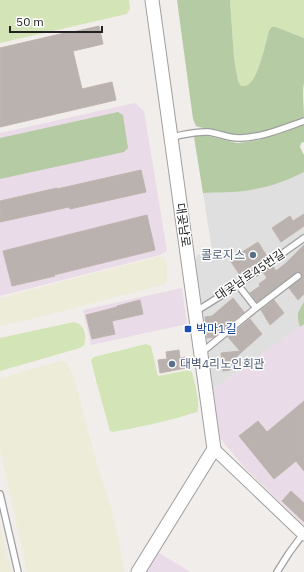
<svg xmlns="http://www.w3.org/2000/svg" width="304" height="572" font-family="'IBM Plex Sans','Noto Sans KR',sans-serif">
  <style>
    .residential { fill: #e0dfdf }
    .industrial { fill: #e9dce8 }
    .farmland { fill: #edecd8 }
    .grass { fill: #d3e5b6 }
    .forest { fill: #b4cba3 }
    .building { fill: #bab2af; stroke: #c1b3ad }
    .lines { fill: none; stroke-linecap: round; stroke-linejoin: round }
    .service-casing { stroke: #9f9f9f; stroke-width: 8 }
    .minor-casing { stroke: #9f9f9f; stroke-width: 13 }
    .tertiary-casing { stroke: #9f9f9f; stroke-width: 15 }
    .service { stroke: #fff; stroke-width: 5.5 }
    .minor { stroke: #fff; stroke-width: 11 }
    .tertiary { stroke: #fff; stroke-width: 13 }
    .service-dot { fill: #5c6f8a; stroke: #fff; stroke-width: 1.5 }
    .transit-dot { fill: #1a4fb4; stroke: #fff; stroke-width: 1.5 }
    .labels { text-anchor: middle; stroke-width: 3; stroke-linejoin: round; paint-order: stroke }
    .street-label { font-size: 12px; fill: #222; stroke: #fff }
    .service-label { font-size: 12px; fill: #4e5e75; stroke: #fff; text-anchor: end }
    .transit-label { font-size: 12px; fill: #164399; stroke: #fff; text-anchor: start }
  </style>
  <rect width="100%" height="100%" fill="#f1edea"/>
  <path class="residential" d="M304 172V302L299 309 297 317 300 327 212 390 201 300 195 261 197 255 212 250 203 193 230 192 294 177Z"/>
  <path class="industrial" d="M135 103 144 111 167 251 160 255 0 296V133Z
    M182 288 187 324 91 345 83 310Z
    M304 324V525L244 467 227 447 220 438 216 420 212 390Z
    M158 552 190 572H145Z"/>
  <path class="farmland" d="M161 256 165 258 167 263V279L166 283 163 285 28 320 0 326V298Z
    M61 361 67 363 71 371 75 381 96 461 110 503 117 531 123 563 124 572H27L0 449V378Z
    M0 523 1 529 12 572H0Z"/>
  <path class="grass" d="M0 0H129L130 9 127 14 0 43Z
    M230 0H304V38L276 27 269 29C266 42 259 75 250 83 247 86 245 86 241 86L238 81 234 58Z
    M74 322C85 325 87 335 84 345L80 348 0 371V338Z
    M146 344 151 346 158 376 189 370 192 372C194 382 201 403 197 412 169 421 141 427 113 432L110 431 97 384 91 360 94 357Z"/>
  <path class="forest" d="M177 0H230L234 58 238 81 241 86C245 86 247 86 250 83 259 75 266 42 269 30L272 27H276L304 38V83C302 93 304 106 304 118 280 126 252 139 226 134 221 133 216 130 211 129 206 128 201 128 196 126L193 119Z
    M118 112 123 115 128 148 124 152 0 179V138Z
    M304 124V142L301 143 300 147 304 155V172C287 181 269 187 250 190 235 193 219 192 203 193L194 137 196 135 208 136 237 143 246 142 259 140Z
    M304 302V324L300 327C296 314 297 313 304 302Z"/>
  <path class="building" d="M99 26 103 44 73 51 82 89 112 82 116 100 86 107 0 127V48L69 32V33Z
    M141 170 146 192 70 209 69 207 0 222V201L57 188V189Z
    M304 214V226L281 242 272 228 290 216 293 221Z
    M147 215 155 250 54 275 55 276 12 286 3 251Z
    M258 242 268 258 258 265 256 263 239 274 230 260Z
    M304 245V294L298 300 289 288 302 278V274L300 272H297L257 302 250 293 260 286 259 284 267 278 263 272 273 266 276 271 286 263Z
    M233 298 244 312 214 337 207 338 205 317 212 316Z
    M140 300 143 314 112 321 115 334 92 339 86 315 117 307V306Z
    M274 300 284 313 270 325 261 310Z
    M250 319 262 334 234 359V366L230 370 223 371 221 353 240 351 228 337Z
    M179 350 180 358 185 357 186 368 160 373 158 360 167 359 166 352Z
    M304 401V471L296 461 274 479 239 436 258 421 267 432Z
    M291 491 304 503V522L282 501Z"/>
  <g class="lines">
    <defs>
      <path id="service" d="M171 137C183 135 196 131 208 132 219 133 229 139 241 138 263 137 284 128 304 121
        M238 285 256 308
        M195 312 238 285 304 238
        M201 353 256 308 298 276
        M0 494 18 572
        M277 572 289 553 303 534"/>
      <path id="minor" d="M214 449 304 535"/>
      <path id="tertiary" d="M138 572 214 449 152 0"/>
    </defs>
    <use href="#service" class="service-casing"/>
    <use href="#minor" class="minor-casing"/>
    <use href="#tertiary" class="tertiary-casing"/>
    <use href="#service" class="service"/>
    <use href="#minor" class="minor"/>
    <use href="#tertiary" class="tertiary"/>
  </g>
  <g class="service-dot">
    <circle cx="253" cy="255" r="4"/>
    <circle cx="172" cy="364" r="4"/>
  </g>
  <rect class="transit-dot" x="184" y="325" width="8" height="8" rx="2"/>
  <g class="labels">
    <g class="street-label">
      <text transform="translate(183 225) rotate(82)" y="4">대곶남로</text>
      <text transform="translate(250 275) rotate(-34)" y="4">대곶남로45번길</text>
    </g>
    <g class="service-label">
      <text x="245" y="259">콜로지스</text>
      <text x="180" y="368" text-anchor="start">대벽4리노인회관</text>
    </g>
    <g class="transit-label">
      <text x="196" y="333">박마1길</text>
    </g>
  </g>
  <path d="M10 26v6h92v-6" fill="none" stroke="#222222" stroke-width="2"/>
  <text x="16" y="26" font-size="12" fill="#222222" stroke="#ffffff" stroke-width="3" paint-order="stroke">50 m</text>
</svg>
